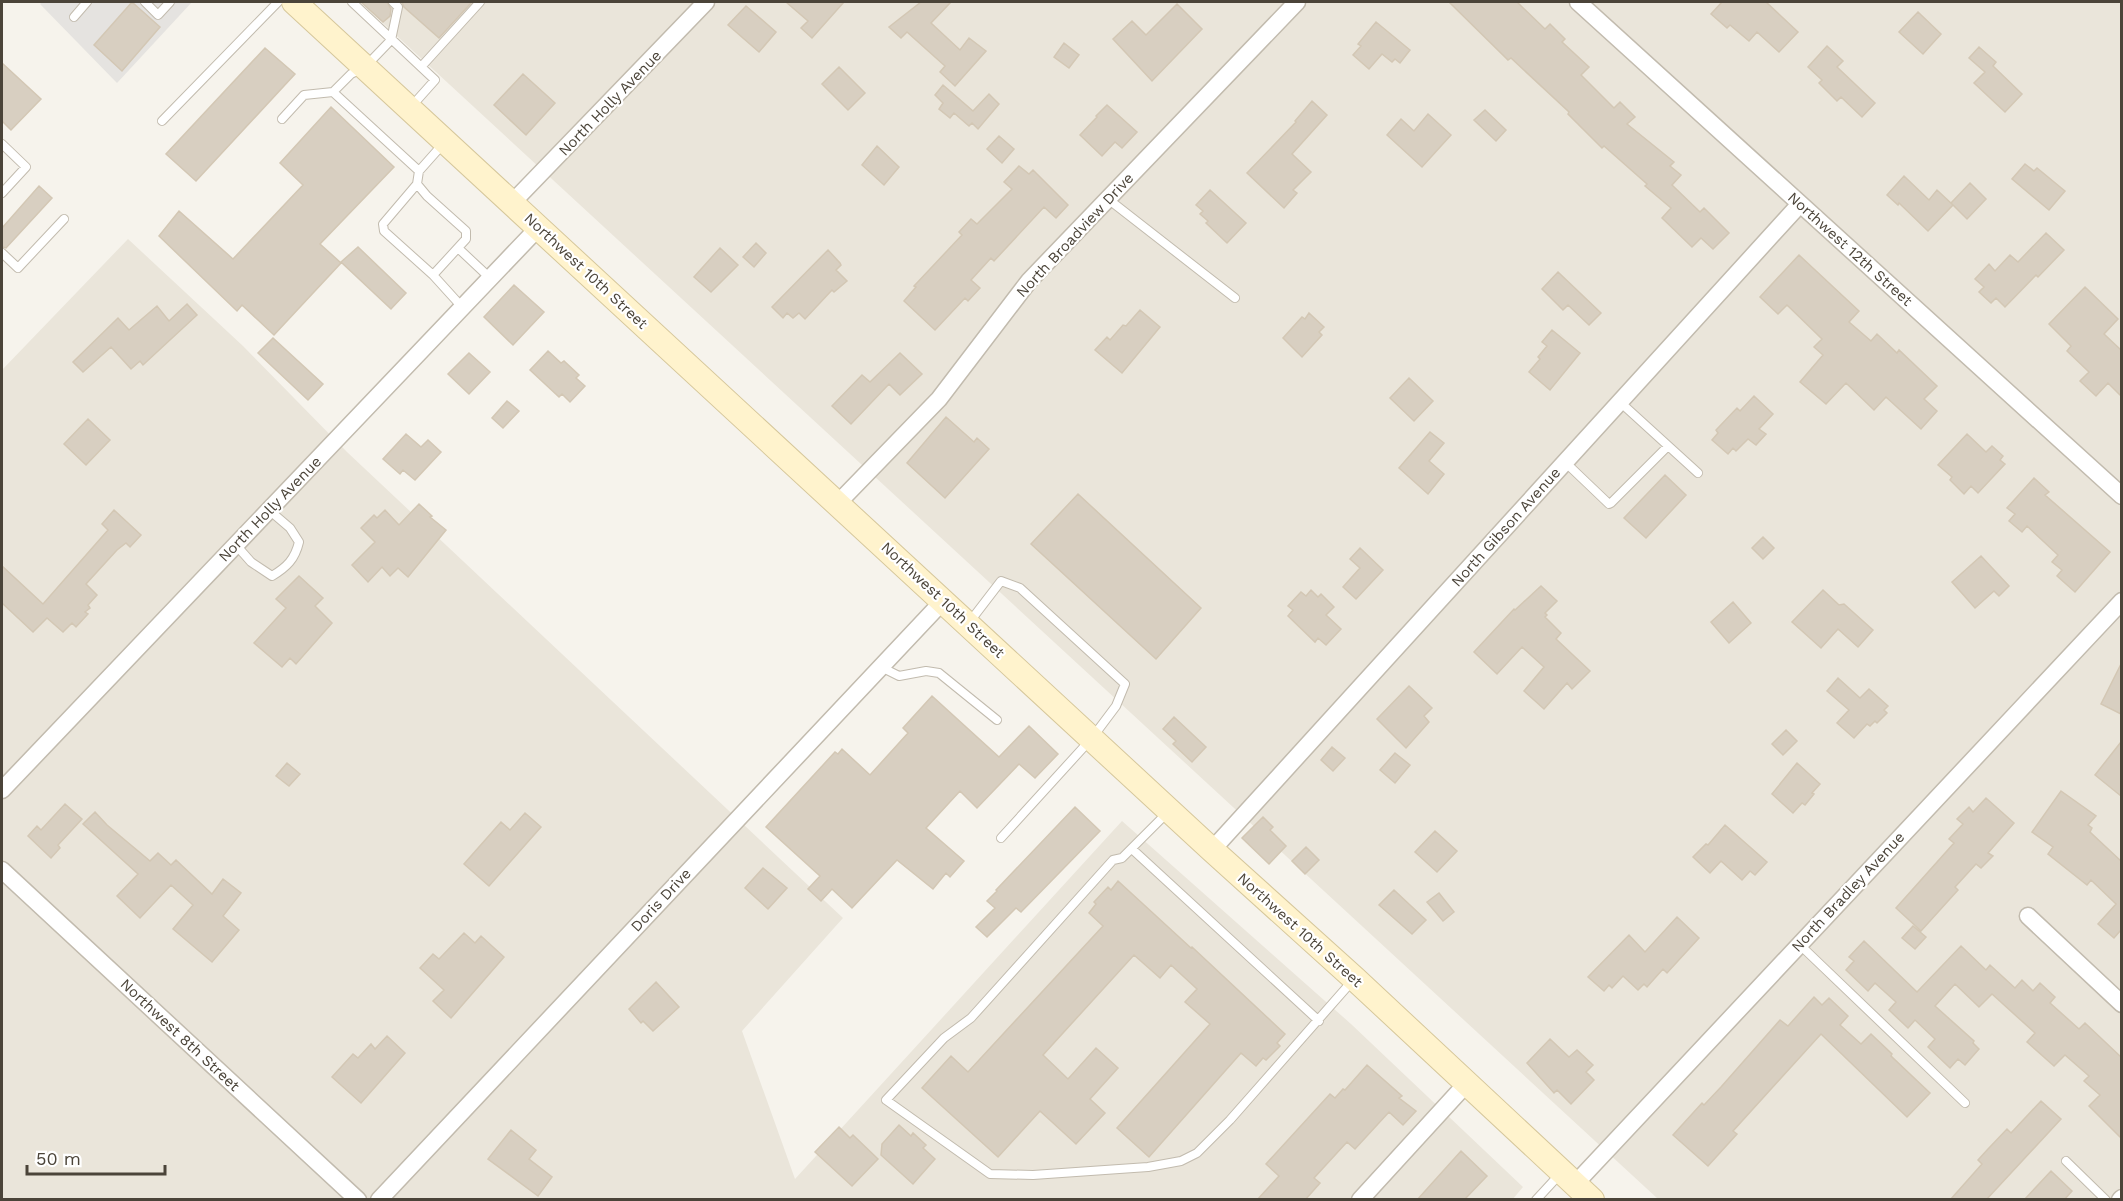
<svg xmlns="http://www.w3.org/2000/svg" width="2123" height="1201" font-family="'Work Sans',sans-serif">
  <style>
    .residential { fill: #eae5da }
    .parking { fill: #e5e3e0 }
    .building { fill: #d8cfc1; stroke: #d3c7b4; stroke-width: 1.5 }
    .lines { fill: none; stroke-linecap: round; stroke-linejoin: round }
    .lane-casing { stroke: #c2bbae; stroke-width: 10 }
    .street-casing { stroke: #c2bbae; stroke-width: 19 }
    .secondary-casing { stroke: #d6c79b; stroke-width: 26 }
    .lane { stroke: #fff; stroke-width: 8 }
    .street { stroke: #fff; stroke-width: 16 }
    .secondary { stroke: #fff3cd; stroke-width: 24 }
    .labels { text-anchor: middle; stroke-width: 4.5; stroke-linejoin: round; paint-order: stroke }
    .street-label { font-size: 15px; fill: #4b4439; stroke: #fff }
  </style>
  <rect width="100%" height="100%" fill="#f6f3ec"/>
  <path class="residential" d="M360 2H2121V1199H1658Z
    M128 239 243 346 347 452 843 918 742 1031 795 1179 1122 821 1351 1024 1523 1187 1512 1200 2 1199V370Z"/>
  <path class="parking" d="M42 2H192L117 83 40 4Z"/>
  <path class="building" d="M132 2 160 27 122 71 94 45Z
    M361 2H387L391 9 390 16 383 22Z
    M402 2H472L439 38 404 7Z
    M786 2H844L812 38 801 28 808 21Z
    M921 2H951L931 23 960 50 969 38 986 51 955 86 940 72 945 66 907 32 901 38 889 27Z
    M1449 2H1517L1545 29 1550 24 1565 39 1562 42 1589 67 1581 75 1614 108 1620 102 1635 117 1627 124 1674 162 1670 166 1681 175 1672 185 1700 212 1704 208 1729 233 1713 249 1701 238 1692 247 1662 218 1671 208 1645 186 1647 184 1604 146 1602 148 1568 114 1569 112 1511 58 1508 60Z
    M1722 2H1766L1798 32 1779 52 1757 32 1749 41 1730 25 1727 28 1711 14Z
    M1177 4 1202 29 1152 81 1113 39 1132 21 1146 35Z
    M746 6 776 32 759 52 728 25Z
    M1918 12 1941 34 1923 54 1899 32Z
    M1376 22 1410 50 1400 63 1395 59 1392 62 1382 54 1369 69 1353 55 1361 46 1358 44Z
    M1064 43 1079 55 1069 68 1054 57Z
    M1827 46 1843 61 1837 67 1875 103 1862 117 1841 97 1837 101 1819 83 1822 80 1808 67Z
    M1979 47 1996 62 1993 66 2022 94 2005 112 1974 83 1985 72 1969 58Z
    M265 48 295 74 196 181 166 154Z
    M2 63 41 99 11 130 2 121Z
    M839 67 865 93 848 110 822 84Z
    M523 74 555 103 526 135 494 105Z
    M943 85 973 111 989 94 999 104 978 129 972 123 969 126 954 113 950 118 939 109 943 103 935 95Z
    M1312 101 1327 115 1292 154 1311 172 1293 190 1297 193 1284 208 1247 173 1296 122 1295 121Z
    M1107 105 1137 132 1122 148 1115 142 1102 156 1080 135 1097 117 1096 116Z
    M331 107 394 167 320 244 341 263 274 335 242 305 237 311 159 236 179 211 233 259 303 185 280 163Z
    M1485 110 1506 130 1496 141 1474 120Z
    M1428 114 1451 135 1422 167 1387 135 1401 119 1414 131Z
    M999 136 1014 149 1002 163 987 149Z
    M877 146 899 167 884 185 862 165Z
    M2025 164 2034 171 2037 168 2065 191 2049 210 2012 179Z
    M1019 166 1029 174 1033 170 1068 205 1056 218 1044 207 994 261 991 258 971 280 980 288 968 301 965 298 935 330 904 301 916 287 914 286 962 235 959 232 971 219 977 224 1012 189 1004 182Z
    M1904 176 1929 200 1937 190 1953 205 1928 231 1899 203 1898 205 1887 195Z
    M1970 183 1986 199 1967 219 1951 203Z
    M39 186 52 198 6 248 2 247V228Z
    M1210 190 1246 223 1227 243 1206 223 1208 221 1200 214 1203 211 1196 205Z
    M2046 233 2064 250 2038 277 2036 275 2005 307 1996 298 1991 303 1979 292 1984 287 1975 279 1989 264 1995 271 2010 255 2018 262Z
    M756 243 766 253 754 267 743 257Z
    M358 247 406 293 391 309 341 262Z
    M720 248 738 265 711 292 694 277Z
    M828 250 840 263 841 265 836 270 847 281 834 292 832 290 805 319 799 313 793 318 787 313 783 318 772 307Z
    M1799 255 1859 311 1849 322 1871 341 1877 334 1897 353 1899 350 1937 386 1924 399 1937 411 1921 429 1886 397 1874 410 1846 383 1826 404 1800 382 1823 355 1814 347 1822 339 1787 305 1778 314 1760 297Z
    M1558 272 1601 313 1589 325 1568 305 1563 310 1542 289Z
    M514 285 544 312 513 345 484 317Z
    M2085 287 2118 319 2104 334 2121 350V396L2108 383 2096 396 2080 381 2089 372 2067 351 2071 346 2049 324Z
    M187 304 197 315 143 365 140 361 131 369 111 347 83 372 73 362 118 318 129 330 157 306 169 321Z
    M1140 310 1160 327 1122 373 1095 350 1107 337 1110 340 1123 325 1126 326Z
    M1309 313 1324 327 1319 332 1322 335 1302 357 1283 338 1302 317 1305 319Z
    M1552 330 1580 353 1550 390 1529 372 1540 359 1538 357 1547 346 1542 342Z
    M273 338 323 384 308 400 258 353Z
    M548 351 561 363 564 361 579 375 576 378 585 386 570 402 562 394 559 397 530 370Z
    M469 353 490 372 469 394 448 374Z
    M900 353 922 374 900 395 889 384 851 424 832 406 862 375 870 382Z
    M1409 378 1433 401 1414 421 1390 398Z
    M1754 396 1773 414 1759 429 1766 434 1756 445 1748 439 1736 451 1733 448 1728 454 1712 440 1718 433 1716 430 1737 408 1740 411Z
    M507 401 519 411 503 428 492 418Z
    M946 417 974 442 977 438 989 449 945 498 907 463Z
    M88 419 110 440 86 465 64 444Z
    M1430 432 1444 443 1429 461 1444 474 1428 494 1399 468Z
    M406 434 421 447 428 440 441 452 415 480 403 470 400 474 383 459Z
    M1967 434 1986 452 1992 446 2003 456 2000 460 2005 464 1978 493 1971 486 1964 494 1950 480 1952 477 1938 465Z
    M1665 475 1686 495 1646 538 1624 518Z
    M2034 478 2049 492 2045 495 2110 552 2075 592 2057 576 2062 570 2052 562 2058 555 2027 526 2022 532 2009 521 2015 514 2007 508Z
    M1078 494 1201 608 1156 659 1031 544Z
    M419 504 432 516 430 517 446 530 408 577 398 568 390 576 382 567 368 582 352 565 375 542 361 528 374 515 377 518 385 510 399 525Z
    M114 510 141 535 130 547 126 543 117 550 86 584 97 595 88 605 90 608 85 612 88 614 76 627 72 623 63 632 47 618 33 632 2 603V566L43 604 108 530 102 524Z
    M1763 537 1774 548 1763 559 1752 548Z
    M1360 548 1383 570 1356 599 1343 587 1360 568 1350 559Z
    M1981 556 2009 586 1999 596 1994 591 1975 608 1952 582Z
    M299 576 323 598 315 606 332 623 296 664 290 658 282 667 254 643 286 608 276 599Z
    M1541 586 1557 601 1545 613 1547 615 1545 617 1561 633 1556 639 1590 671 1572 689 1567 683 1544 709 1524 691 1544 667 1522 647 1497 674 1474 652 1514 609 1515 610Z
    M1311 590 1318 597 1321 594 1334 607 1326 615 1341 629 1326 645 1318 638 1315 642 1288 616 1293 610 1288 606 1301 592 1306 596Z
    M1823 590 1839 605 1844 604 1873 630 1858 647 1838 629 1821 648 1792 622Z
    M1733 602 1751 623 1729 643 1711 622Z
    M2121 664V714L2101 704Z
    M1838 678 1860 698 1869 689 1888 706 1884 710 1887 713 1877 723 1875 721 1870 726 1867 724 1854 738 1837 723 1849 710 1827 691Z
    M1409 686 1432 708 1424 716 1429 722 1406 748 1377 719Z
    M932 696 999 757 1029 726 1058 754 1035 778 1019 764 977 808 960 791 926 828 964 861 950 877 946 873 933 889 897 860 852 908 832 889 821 901 808 889 820 876 766 827 835 752 838 754 842 749 870 775 908 733 903 728Z
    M1174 717 1206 747 1192 762 1173 744 1176 741 1163 729Z
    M1786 730 1797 741 1783 755 1772 744Z
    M2121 742V796L2095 775Z
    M1332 747 1345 758 1333 771 1321 760Z
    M1395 753 1410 765 1395 783 1380 770Z
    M287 763 300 774 289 786 276 776Z
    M1797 763 1820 784 1812 793 1814 794 1805 805 1802 803 1793 813 1772 794Z
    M2061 791 2096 816 2088 825 2092 828 2090 832 2121 861V930L2114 938 2098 924 2116 904 2091 880 2087 885 2048 854 2053 847 2032 832Z
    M1986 798 2014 823 1988 853 1993 856 1981 868 1976 864 1955 887 1958 890 1921 931 1896 908 1954 843 1949 839 1963 824 1957 819 1969 807 1973 812Z
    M65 804 82 819 58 845 60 848 51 858 28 836 37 826 41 830Z
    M1075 807 1100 831 1021 912 1016 908 987 937 976 927 995 908 987 901 997 891 996 890Z
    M95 812 107 825 150 861 158 853 171 865 176 860 212 894 223 879 241 893 223 916 239 930 212 962 173 929 193 905 171 885 140 918 117 896 138 874 83 824Z
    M525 813 541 827 489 886 464 864 501 822 510 830Z
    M1263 817 1273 827 1270 830 1286 846 1269 864 1242 838Z
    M1725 825 1767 862 1755 875 1750 871 1742 880 1721 861 1710 873 1693 857 1706 844 1708 845Z
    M1435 831 1457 851 1437 872 1415 852Z
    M1306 847 1319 860 1305 874 1292 861Z
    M763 868 787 888 768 909 745 888Z
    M1118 881 1191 948 1192 947 1285 1034 1277 1043 1280 1046 1266 1060 1263 1058 1256 1066 1241 1053 1149 1157 1117 1128 1210 1024 1185 1002 1197 989 1171 965 1160 978 1134 955 1043 1055 1068 1079 1096 1048 1118 1068 1090 1099 1105 1113 1076 1144 1040 1111 998 1157 922 1088 951 1056 968 1072 1103 926 1089 913 1096 904 1094 902 1108 887 1111 890Z
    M1394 890 1426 920 1412 934 1379 905Z
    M1439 893 1454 912 1443 921 1427 902Z
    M1677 917 1699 938 1667 973 1663 969 1647 987 1644 984 1638 990 1623 976 1612 988 1609 985 1604 991 1588 977 1629 935 1645 952Z
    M1913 926 1926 937 1915 949 1902 938Z
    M464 933 475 943 481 936 504 957 451 1018 433 1001 444 990 420 968 433 954 439 959Z
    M1864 941 1917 992 1961 946 1986 970 1990 965 2015 988 2022 980 2033 991 2040 983 2055 997 2050 1003 2079 1029 2085 1023 2121 1057V1138L2089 1106 2100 1095 2084 1081 2089 1076 2065 1055 2054 1066 2027 1042 2035 1033 1992 994 1979 1007 1955 984 1935 1006 1974 1041 1973 1043 1979 1049 1965 1065 1958 1059 1950 1068 1928 1047 1935 1039 1915 1020 1908 1028 1889 1010 1896 1002 1875 983 1868 991 1846 970 1854 961 1849 957Z
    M656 982 679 1007 653 1031 643 1021 641 1023 629 1009Z
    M1814 997 1822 1005 1829 998 1848 1016 1840 1025 1861 1044 1871 1034 1892 1054 1891 1056 1930 1093 1907 1117 1821 1034 1733 1131 1737 1134 1708 1166 1673 1135 1702 1103 1704 1105 1721 1087 1780 1020 1788 1026Z
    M387 1036 405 1053 361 1103 332 1077 353 1054 358 1058 371 1044 375 1049Z
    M1550 1039 1569 1057 1577 1050 1593 1065 1586 1072 1594 1080 1571 1104 1557 1090 1554 1093 1527 1063Z
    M1367 1065 1402 1096 1399 1098 1416 1111 1403 1125 1389 1112 1355 1149 1347 1142 1314 1178 1320 1183 1305 1200H1257L1279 1176 1266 1164 1330 1094 1335 1098 1343 1089 1345 1090Z
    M2041 1101 2061 1119 1986 1200H1950L1982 1164 1978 1160 1988 1149 2007 1129 2011 1133Z
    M899 1125 911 1136 913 1133 926 1145 923 1148 935 1159 913 1184 881 1155 882 1144Z
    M839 1127 850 1138 853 1135 878 1159 852 1186 815 1152Z
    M511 1130 536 1150 529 1159 552 1177 538 1196 488 1159Z
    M1461 1151 1487 1176 1464 1200H1417Z
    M2051 1171 2072 1191 2064 1200H2024Z"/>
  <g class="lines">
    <defs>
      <path id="lane" d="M145 2 158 15 170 2
        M352 2 435 80 410 108
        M74 17 87 2
        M421 67 480 2
        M333 92 419 171
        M282 119 304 95 333 92 351 74 365 67 391 40 398 7 393 2
        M162 121 278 2
        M2 144 26 167 2 193
        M417 184 383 224 384 231 433 275 466 239V231L427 196 417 184 419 171 443 144
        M1108 199 1235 298
        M458 248 490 278
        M2 253 18 268 64 219
        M433 275 462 307
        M1620 402 1698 473
        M1565 462 1609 504 1611 503 1668 446
        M236 545 251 562 272 576C287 567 295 559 299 542L290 528 269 510
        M968 624 1001 581 1020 588 1125 684 1116 706 1092 738 1001 838
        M881 667 899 676 926 671 939 673 997 720
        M1168 812 1122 858 1113 860 971 1018 944 1038 886 1100 990 1174 1033 1175 1148 1167 1181 1161 1197 1153 1230 1120 1354 979
        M1132 849 1319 1021
        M1799 944 1965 1103
        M2066 1161 2106 1200
        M1536 1200 1560 1174"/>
      <path id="street" d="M1578 2 2122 496
        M512 203 706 2
        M838 503 939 399 1029 281 1297 2
        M2 790 538 228
        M1212 850 1800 204
        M2 870 358 1200
        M2028 916 2122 1004
        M1575 1184 2122 601
        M379 1200 943 601
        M1360 1200 1467 1083
        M2120 1200 2122 1198"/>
      <path id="secondary" d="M294 2 1212 850 1355 979 1592 1200"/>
    </defs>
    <use href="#lane" class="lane-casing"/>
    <use href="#street" class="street-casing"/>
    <use href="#secondary" class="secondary-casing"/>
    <use href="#lane" class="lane"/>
    <use href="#street" class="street"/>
    <use href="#secondary" class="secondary"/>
  </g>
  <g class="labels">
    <g class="street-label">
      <text transform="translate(610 103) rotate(-46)" y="5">North Holly Avenue</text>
      <text transform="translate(1075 235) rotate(-47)" y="5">North Broadview Drive</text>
      <text transform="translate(1850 249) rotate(42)" y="5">Northwest 12th Street</text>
      <text transform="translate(586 271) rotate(43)" y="5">Northwest 10th Street</text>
      <text transform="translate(270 509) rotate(-46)" y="5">North Holly Avenue</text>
      <text transform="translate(1506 527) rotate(-48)" y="5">North Gibson Avenue</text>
      <text transform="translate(943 600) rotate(43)" y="5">Northwest 10th Street</text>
      <text transform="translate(1848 892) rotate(-47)" y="5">North Bradley Avenue</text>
      <text transform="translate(661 900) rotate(-47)" y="5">Doris Drive</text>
      <text transform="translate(1300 930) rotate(42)" y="5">Northwest 10th Street</text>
      <text transform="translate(180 1035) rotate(43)" y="5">Northwest 8th Street</text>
    </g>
  </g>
  <rect width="2123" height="1201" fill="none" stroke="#4b4439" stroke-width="6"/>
  <path d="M27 1165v9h138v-9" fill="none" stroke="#4b4439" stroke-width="3"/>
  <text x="36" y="1165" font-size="18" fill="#4b4439" stroke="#ffffff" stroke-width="4.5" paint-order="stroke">50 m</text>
</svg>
